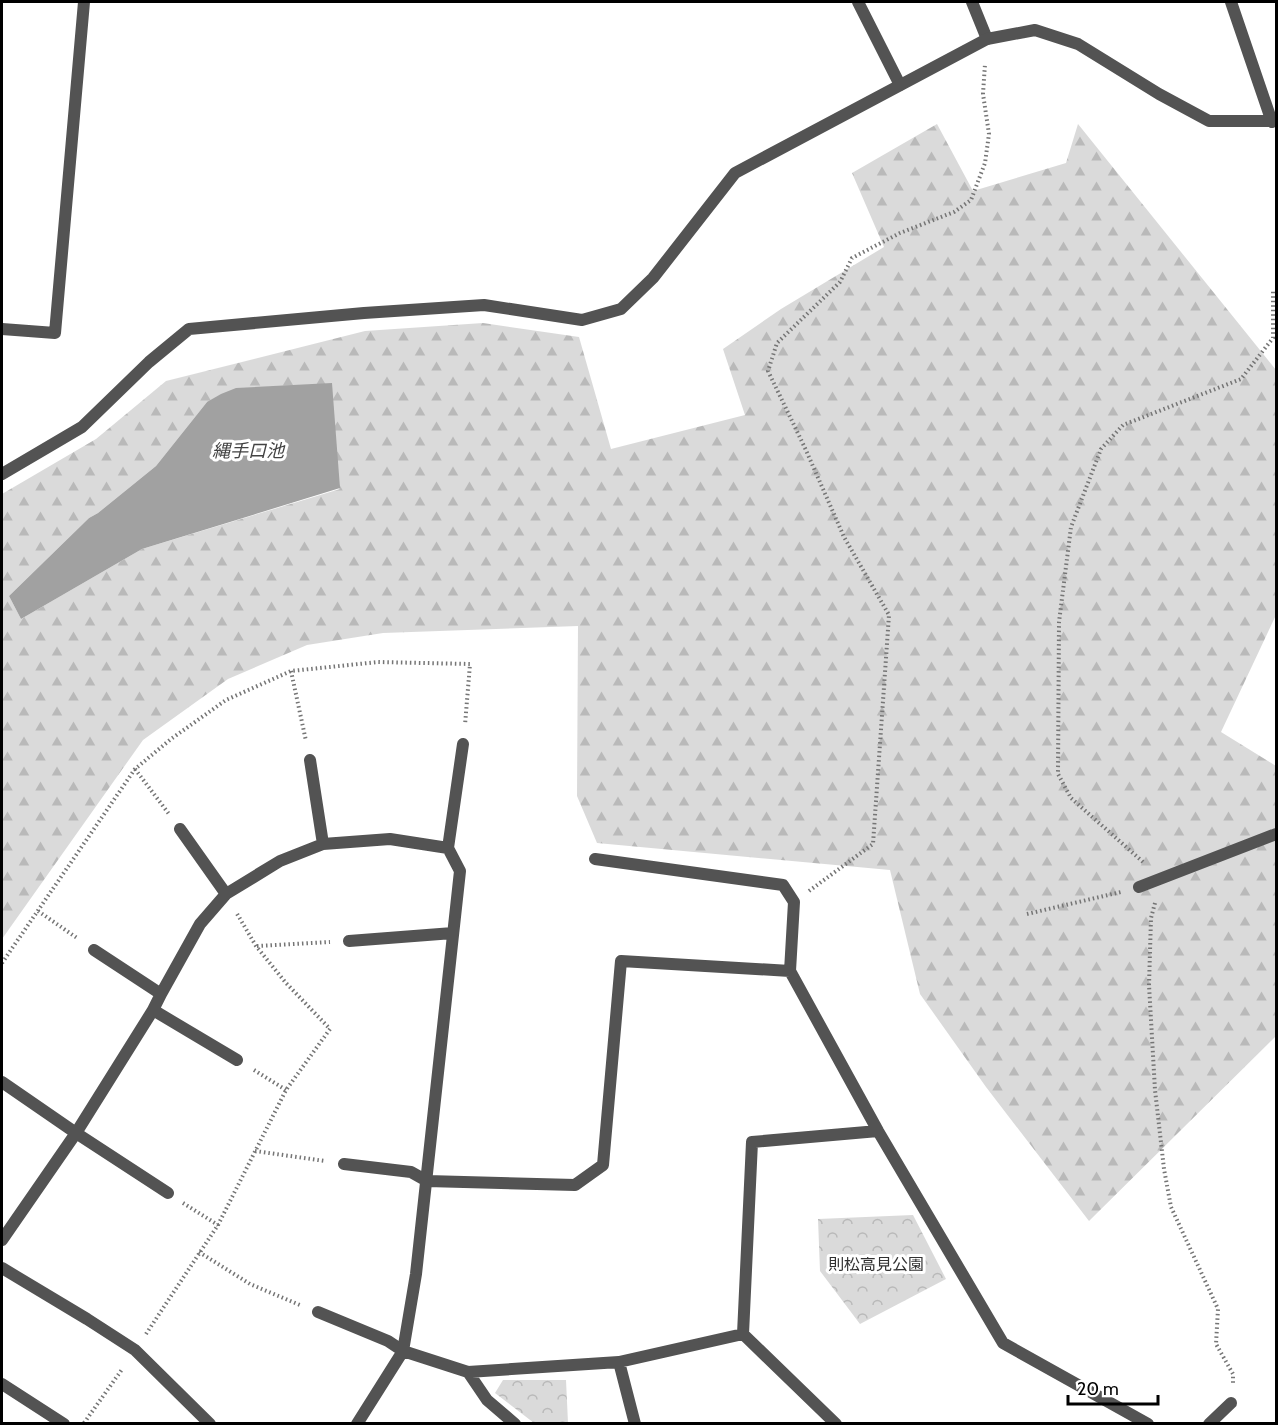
<svg xmlns="http://www.w3.org/2000/svg" width="1278" height="1425" font-family="Cabin,'Noto Sans JP',sans-serif">
  <style>
    .forest { fill: url(#forest-firs); fill-rule: evenodd }
    .park { fill: url(#park-crowns) }
    .water { fill: #a1a1a1 }
    .lines { fill: none; stroke-linecap: round; stroke-linejoin: round }
    .path { stroke: #757575; stroke-width: 4; stroke-dasharray: 1.5 3; stroke-linecap: butt }
    .service { stroke: #535353; stroke-width: 12 }
    .minor { stroke: #535353; stroke-width: 12 }
    .tertiary { stroke: #535353; stroke-width: 12 }
    .labels { text-anchor: middle; stroke-width: 6; stroke-linejoin: round; paint-order: stroke }
    .park-label { font-size: 16px; fill: #313131; stroke: #fff }
    .water-label { font-size: 18px; font-style: italic; fill: #424242; stroke: #fff }
  </style>
  <defs>
    <pattern id="forest-firs" width="22" height="20" patternUnits="userSpaceOnUse" patternTransform="scale(1.5)"><rect width="22" height="20" fill="#dadada"/><path d="M5 1l3.5 6h-7zM16 11l3.5 6h-7z" fill="#b9b9b9"/></pattern>
    <pattern id="park-crowns" width="20" height="18" patternUnits="userSpaceOnUse" patternTransform="scale(1.5)"><rect width="20" height="18" fill="#dadada"/><path d="M2 6a3 3 0 1 1 6 0M12 15a3 3 0 1 1 6 0" fill="none" stroke="#b9b9b9"/></pattern>
  </defs>
  <rect width="100%" height="100%" fill="#fff"/>
  <path class="forest" d="M937 124 973 191 1066 163 1078 124 1276 370V615L1221 732 1276 766V1036L1089 1221 986 1087 920 994 890 870 597 843 577 796 578 626 383 633 307 645 228 679 143 740 2 939V494L96 439 166 381 365 331 483 323 579 337 611 449 745 415 723 349 781 309 884 247 852 173ZM207 402 340 489 142 549 21 619 9 596 89 518 98 513 156 466Z"/>
  <path class="park" d="M913 1215 946 1279 860 1324 820 1271 818 1219Z
    M503 1380H566L568 1423H534L495 1393Z"/>
  <path class="water" d="M332 383 340 488 142 549 21 619 9 596 89 518 98 513 156 466 207 402 221 394 236 388Z"/>
  <g class="lines">
    <path class="path" d="M291 671 306 741
      M135 769 169 814
      M1143 862 1071 798 1058 774 1059 622 1071 527 1101 449 1123 425 1241 379 1273 338V291H1276
      M809 891 873 844 889 615 844 537 805 448 768 371 777 343 840 282 852 258 900 233 954 212 971 200 985 163 989 134 983 94 985 64
      M1155 903 1151 918 1149 985 1155 1090 1164 1169 1171 1207 1218 1309 1216 1344 1233 1374V1383
      M38 911 77 938
      M1027 914 1121 892
      M257 946 330 942
      M2 963 135 769 171 739 226 700 291 671 378 662 470 664 465 725
      M254 1070 286 1090
      M255 1151 325 1161
      M183 1203 218 1225
      M199 1252 250 1284 300 1305
      M146 1334 218 1225 286 1090 330 1029 286 983 256 946 236 912
      M84 1423 123 1368"/>
    <path class="service" d="M858 2 900 85
      M972 2 987 39"/>
    <path class="minor" d="M1231 2 1272 122
      M2 329 55 333 84 2
      M2 474 82 427 149 362 189 329 364 313 484 305 582 320 621 309 653 278 735 173 987 39 1035 30 1078 44 1159 94 1209 121H1276
      M310 760 323 844
      M180 829 226 894
      M448 848 463 744
      M595 859 783 885 794 902 790 971 878 1131 1003 1343 1148 1424
      M1139 887 1276 834
      M349 941 453 933
      M94 950 161 994
      M153 1010 237 1060
      M2 1082 76 1133 168 1193
      M344 1164 411 1172 427 1181 575 1185 603 1165 621 961 790 971
      M2 1240 76 1133 153 1010 161 994 200 924 226 894 280 861 323 844 390 839 448 848 460 871 416 1274 403 1351 357 1424
      M2 1268 87 1319 135 1350 210 1424
      M318 1312 388 1341 403 1351 468 1372 619 1362 743 1334 836 1424
      M743 1334 752 1142 878 1131
      M619 1362 635 1424
      M468 1372 487 1400 515 1424
      M1209 1424 1231 1403"/>
    <path class="tertiary" d="M2 1384 64 1424"/>
  </g>
  <g class="labels">
    <g class="park-label">
      <text x="876" y="1270">則松高見公園</text>
    </g>
    <g class="water-label">
      <text x="248" y="457">縄手口池</text>
    </g>
  </g>
  <rect width="1278" height="1425" fill="none" stroke="#000000" stroke-width="6"/>
  <path d="M1068 1395v9h90v-9" fill="none" stroke="#000000" stroke-width="3"/>
  <text x="1077" y="1395" font-size="18" fill="#000000" stroke="#ffffff" stroke-width="4.5" paint-order="stroke">20 m</text>
</svg>
